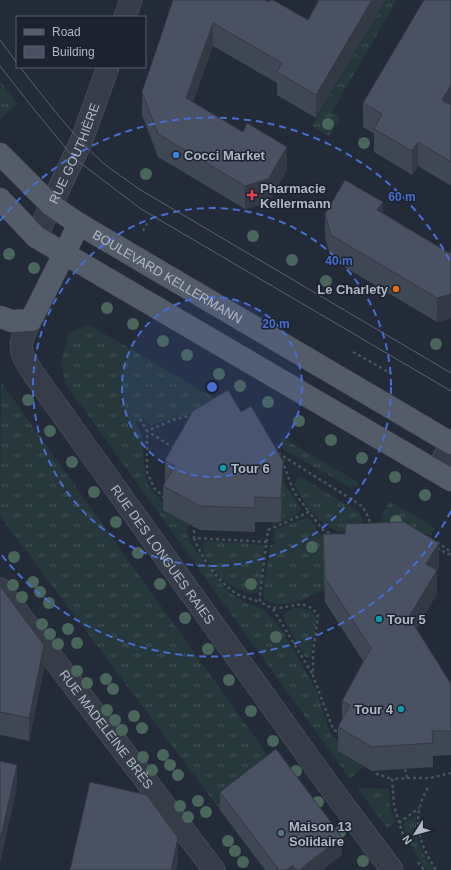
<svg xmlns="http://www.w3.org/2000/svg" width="451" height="870" font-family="Helvetica,sans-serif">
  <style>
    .grass { fill: url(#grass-tufts) }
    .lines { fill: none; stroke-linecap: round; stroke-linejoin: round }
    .minor-casing { stroke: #545b67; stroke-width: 23 }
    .major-casing { stroke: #404652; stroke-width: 23 }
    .path { stroke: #445559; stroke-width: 2.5; stroke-dasharray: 3 3; stroke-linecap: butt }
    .minor { stroke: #363d49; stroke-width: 22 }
    .major { stroke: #545c69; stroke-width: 22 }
    .tram { stroke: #596070; stroke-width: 1 }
    .tree { fill: #4a655b }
    .wall { fill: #3f4654 }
    .shaded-wall { fill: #333945 }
    .building { fill: #495162; stroke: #333945 }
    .ring { fill: none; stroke: #496ed2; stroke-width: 2; stroke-dasharray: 7 5 }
    .shop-dot { fill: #3f7fe0; stroke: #1c222e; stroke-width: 1.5 }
    .health-dot { fill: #e0444e; stroke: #1c222e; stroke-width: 1.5 }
    .food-dot { fill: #e8710a; stroke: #1c222e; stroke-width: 1.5 }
    .culture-dot { fill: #0f9aa8; stroke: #1c222e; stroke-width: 1.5 }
    .service-dot { fill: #5c6f8a; stroke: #1c222e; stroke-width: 1.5 }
    .labels { text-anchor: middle; stroke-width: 3; stroke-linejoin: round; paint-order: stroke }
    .street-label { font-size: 13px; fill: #b1b8c5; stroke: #1c222e }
    .poi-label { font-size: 13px; font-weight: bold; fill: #b1b8c5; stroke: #1c222e; text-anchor: start }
    .centre { fill: #496ed2; stroke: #1c222e; stroke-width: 2 }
    .ring-label { font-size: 12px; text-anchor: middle; font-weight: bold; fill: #496ed2; stroke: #1c222e; stroke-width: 3; stroke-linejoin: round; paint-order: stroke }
  </style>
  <defs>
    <pattern id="grass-tufts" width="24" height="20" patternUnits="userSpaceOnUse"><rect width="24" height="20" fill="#26383b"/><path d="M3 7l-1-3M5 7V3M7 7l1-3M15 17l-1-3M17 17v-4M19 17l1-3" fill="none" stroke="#435356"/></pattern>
  </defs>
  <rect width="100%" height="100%" fill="#232b39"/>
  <path class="grass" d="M386 0H397L332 112 340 117 330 135H327L312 126Z
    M0 81 17 104 0 119Z
    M89 325 264 427 262 430 197 412 151 425 144 418 136 423 142 435 145 476 148 485 166 506 163 510 189 524 187 533 191 543 218 580 230 593 244 602 264 610 281 628 317 692 330 734 341 744 338 751 364 767 350 779 65 383 61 361 69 333Z
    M1 382 276 767 220 810 0 516Z
    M283 438 359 483 358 486 349 487 283 449 280 446Z
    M301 477 360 513 363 523 349 533C322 531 306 507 295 485L297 479Z
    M283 481 301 509 294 517 272 525V522H281Z
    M390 501 435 528 431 536C422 530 393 526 381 523L382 515Z
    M308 517 324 539V589C309 598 279 613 263 597V593L270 545H276L274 542V530Z
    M208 541 265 545 260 585 257 592C236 598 203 566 203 545Z
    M293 608C303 608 312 608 316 618L311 656 308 658 305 657 284 620C283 613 287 611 293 608Z
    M357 788 389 789 390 808 396 821 387 828Z
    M416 815C415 840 420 850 434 870H426C416 855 408 842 403 824Z"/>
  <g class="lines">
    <defs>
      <g id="minor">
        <path d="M125 17 131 0"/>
        <path id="s1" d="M36 237 81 142 108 67"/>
        <path id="s2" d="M31 320C16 347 19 352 35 376L327 783 392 870"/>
        <path d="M436 471 451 446"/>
        <path id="s3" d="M0 589 214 870"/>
      </g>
      <g id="major">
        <path id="s4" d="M0 154 51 205 79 224 451 443"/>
        <path d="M0 199 36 237 451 480"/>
        <path d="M0 317 12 321 31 320 79 224"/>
      </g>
    </defs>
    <use href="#minor" class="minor-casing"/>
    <use href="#major" class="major-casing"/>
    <path class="path" d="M143 231 148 222
      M353 352 394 375
      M140 419 147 431V472L154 488 165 498
      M174 448 147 431 173 420 193 415
      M278 453 362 506 369 518 370 525
      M282 460 294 492 309 512
      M194 524V538L267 542
      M335 536 323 530 309 512 268 530 260 594V602C265 604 270 608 275 608 293 608 304 597 318 615L313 654V676L333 729 340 734
      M194 538C202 558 216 579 234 592 241 597 252 599 260 602
      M437 542 451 552
      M437 548 448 554H451
      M273 609 313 675
      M375 767 377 774 392 779
      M405 769 407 778 392 779 394 806 405 841
      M407 778H430L451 773
      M428 788C410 817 419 844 436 870
      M399 823 419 808
      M418 862 424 870"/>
    <use href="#minor" class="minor"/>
    <use href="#major" class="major"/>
    <path class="tram" d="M0 40 17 63
      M0 66 32 107 74 158 141 209 451 391
      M20 67C46 100 71 134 102 162 114 172 127 180 139 189L451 373"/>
  </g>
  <g class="tree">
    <circle cx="328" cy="124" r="6"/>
    <circle cx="364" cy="143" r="6"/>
    <circle cx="146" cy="174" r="6"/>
    <circle cx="253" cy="236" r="6"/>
    <circle cx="9" cy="254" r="6"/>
    <circle cx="292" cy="260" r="6"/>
    <circle cx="34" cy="268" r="6"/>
    <circle cx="326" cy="281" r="6"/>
    <circle cx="107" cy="308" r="6"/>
    <circle cx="133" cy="324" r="6"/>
    <circle cx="163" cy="341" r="6"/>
    <circle cx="436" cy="344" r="6"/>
    <circle cx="187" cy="355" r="6"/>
    <circle cx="219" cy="374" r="6"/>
    <circle cx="240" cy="386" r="6"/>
    <circle cx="28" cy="400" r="6"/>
    <circle cx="268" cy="402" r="6"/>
    <circle cx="299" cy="421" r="6"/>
    <circle cx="50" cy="431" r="6"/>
    <circle cx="331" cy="440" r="6"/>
    <circle cx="362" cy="458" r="6"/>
    <circle cx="72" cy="462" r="6"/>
    <circle cx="395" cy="477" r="6"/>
    <circle cx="94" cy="492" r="6"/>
    <circle cx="425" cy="495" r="6"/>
    <circle cx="396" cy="521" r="6"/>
    <circle cx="116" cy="522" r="6"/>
    <circle cx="312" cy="547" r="6"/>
    <circle cx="138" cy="553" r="6"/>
    <circle cx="14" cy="557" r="6"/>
    <circle cx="33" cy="582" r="6"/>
    <circle cx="160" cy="584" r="6"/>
    <circle cx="251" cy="584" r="6"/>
    <circle cx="13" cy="585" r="6"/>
    <circle cx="40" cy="592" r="6"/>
    <circle cx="22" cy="597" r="6"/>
    <circle cx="49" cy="603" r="6"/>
    <circle cx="185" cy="618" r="6"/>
    <circle cx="42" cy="624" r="6"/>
    <circle cx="68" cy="629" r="6"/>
    <circle cx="50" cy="634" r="6"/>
    <circle cx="276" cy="637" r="6"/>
    <circle cx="77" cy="643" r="6"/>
    <circle cx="58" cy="644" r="6"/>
    <circle cx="208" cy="649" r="6"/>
    <circle cx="77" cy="671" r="6"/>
    <circle cx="106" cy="679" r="6"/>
    <circle cx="229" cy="680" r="6"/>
    <circle cx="87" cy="683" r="6"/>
    <circle cx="113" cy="689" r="6"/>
    <circle cx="107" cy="710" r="6"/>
    <circle cx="251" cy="711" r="6"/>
    <circle cx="134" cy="716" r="6"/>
    <circle cx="115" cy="720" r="6"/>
    <circle cx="142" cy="728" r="6"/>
    <circle cx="122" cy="730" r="6"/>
    <circle cx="273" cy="741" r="6"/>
    <circle cx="163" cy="755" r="6"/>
    <circle cx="143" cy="757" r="6"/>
    <circle cx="170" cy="765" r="6"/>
    <circle cx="152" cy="770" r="6"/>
    <circle cx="296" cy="771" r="6"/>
    <circle cx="178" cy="775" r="6"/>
    <circle cx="198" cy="801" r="6"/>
    <circle cx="318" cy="802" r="6"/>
    <circle cx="180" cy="806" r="6"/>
    <circle cx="206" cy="812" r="6"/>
    <circle cx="188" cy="817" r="6"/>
    <circle cx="340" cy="832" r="6"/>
    <circle cx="228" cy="841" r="6"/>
    <circle cx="235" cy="851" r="6"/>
    <circle cx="363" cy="861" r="6"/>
    <circle cx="243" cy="862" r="6"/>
  </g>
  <path class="wall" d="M173 0 269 2 308 20 319 0 316 118 277 95V83L213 46 193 102 287 170 268 203 245 209 158 157 142 115V92Z
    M451 0V186L418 166 412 175 374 152V134L363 127V103Z
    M383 213 449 253 451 249V318L437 322 331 259 325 237V214Z
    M165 460 283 485 281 522H255V532L200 530 163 510V486L165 483Z
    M323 534H345L439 567 437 571V594L416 629 451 684V755L433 756V767L372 771 338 751V727L342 719V701L363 661 325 602 323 558Z
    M0 586 44 668 29 741 0 735Z
    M220 792 342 855 322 870H265L220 810Z"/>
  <path class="shaded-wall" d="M372 0H386L316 118V95Z
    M213 23V46L186 121V98Z
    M451 85V109L442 100Z
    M418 142V166L412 175V151Z
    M287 147V170L268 203 245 209V186Z
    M383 202V226L377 210Z
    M451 294V318L437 322V298Z
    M283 461V485L281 522V498Z
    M439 543V567L437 571V594L409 641V617L426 564Z
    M44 645V668L29 741V718Z
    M17 765V788L0 864V841Z
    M342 837V855L322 870H299Z
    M178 838V861L176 870H171Z
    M293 865V870H286Z"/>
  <path class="building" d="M173 0H264L269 2 270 0H273L308 20 319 0H372L316 95 277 72 282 63 213 23 186 98 243 132 247 123 287 147 268 179 245 186 158 134 142 92Z
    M424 0H451V85L442 100 451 105V162L418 142 412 151 374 129 382 114 363 103Z
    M345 180 383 202 377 210 449 253 451 249V294L437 298 331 235 325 214Z
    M228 390 241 412 251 406 283 461 281 498 255 497V508L200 506 163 486 175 466 165 460 193 411Z
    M404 522 439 543 426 564 437 570 409 617 451 684V731H432L433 743 372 747 338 727 350 705 342 701 371 648 325 578 323 534H345L346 524Z
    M0 586 44 645 29 718 0 712Z
    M276 749 342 837 299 870H296L293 865 286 870H279L220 792Z
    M0 761 17 765 0 841Z
    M90 782 147 795 178 838 171 870H70Z"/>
  <circle cx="212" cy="387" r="90" fill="#496ed2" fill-opacity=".12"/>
  <g class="ring">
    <circle cx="212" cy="387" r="90"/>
    <circle cx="212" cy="387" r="179"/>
    <path d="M451 511A269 269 0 0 1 0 553M0 221A269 269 0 0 1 451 263"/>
  </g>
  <circle class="shop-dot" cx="176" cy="155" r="4"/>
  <path class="health-dot" d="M250 189h4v4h4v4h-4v4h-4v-4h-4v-4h4z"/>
  <circle class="food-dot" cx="396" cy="289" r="4"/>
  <g class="culture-dot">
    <circle cx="223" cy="468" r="4"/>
    <circle cx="379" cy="619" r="4"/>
    <circle cx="401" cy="709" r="4"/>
  </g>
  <circle class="service-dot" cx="281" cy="833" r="4"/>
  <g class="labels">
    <g class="street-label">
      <text dy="5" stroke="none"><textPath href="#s1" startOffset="92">RUE GOUTHIÈRE</textPath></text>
      <text dy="5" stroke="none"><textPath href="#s4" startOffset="209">BOULEVARD KELLERMANN</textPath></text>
      <text dy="5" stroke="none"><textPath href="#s2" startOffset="281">RUE DES LONGUES RAIES</textPath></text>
      <text dy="5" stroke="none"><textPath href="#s3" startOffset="176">RUE MADELEINE BRÈS</textPath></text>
    </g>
    <g class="poi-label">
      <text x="184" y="160">Cocci Market</text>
      <text x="260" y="193">Pharmacie<tspan x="260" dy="15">Kellermann</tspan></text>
      <text x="388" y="294" text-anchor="end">Le Charlety</text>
      <text x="231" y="473">Tour 6</text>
      <text x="387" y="624">Tour 5</text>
      <text x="393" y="714" text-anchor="end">Tour 4</text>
      <text x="289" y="831">Maison 13<tspan x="289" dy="15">Solidaire</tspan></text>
    </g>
  </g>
  <circle cx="212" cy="387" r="6" class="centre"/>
  <g class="ring-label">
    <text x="402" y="201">60 m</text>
    <text x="339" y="265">40 m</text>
    <text x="276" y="328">20 m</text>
  </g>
  <rect x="16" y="16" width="130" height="52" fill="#1c222e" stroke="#585e6a"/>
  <rect x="24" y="29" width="20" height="6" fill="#545c69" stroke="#585e6a"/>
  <text x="52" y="36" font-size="12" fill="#b1b8c5">Road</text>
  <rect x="24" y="46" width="20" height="12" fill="#495162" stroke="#585e6a"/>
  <text x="52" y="56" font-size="12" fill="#b1b8c5">Building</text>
  <g transform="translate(415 834) rotate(233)" stroke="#1c222e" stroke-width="3" paint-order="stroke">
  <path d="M0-3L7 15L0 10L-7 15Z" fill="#b1b8c5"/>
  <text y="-6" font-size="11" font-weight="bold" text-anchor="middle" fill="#b1b8c5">N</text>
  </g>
</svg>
